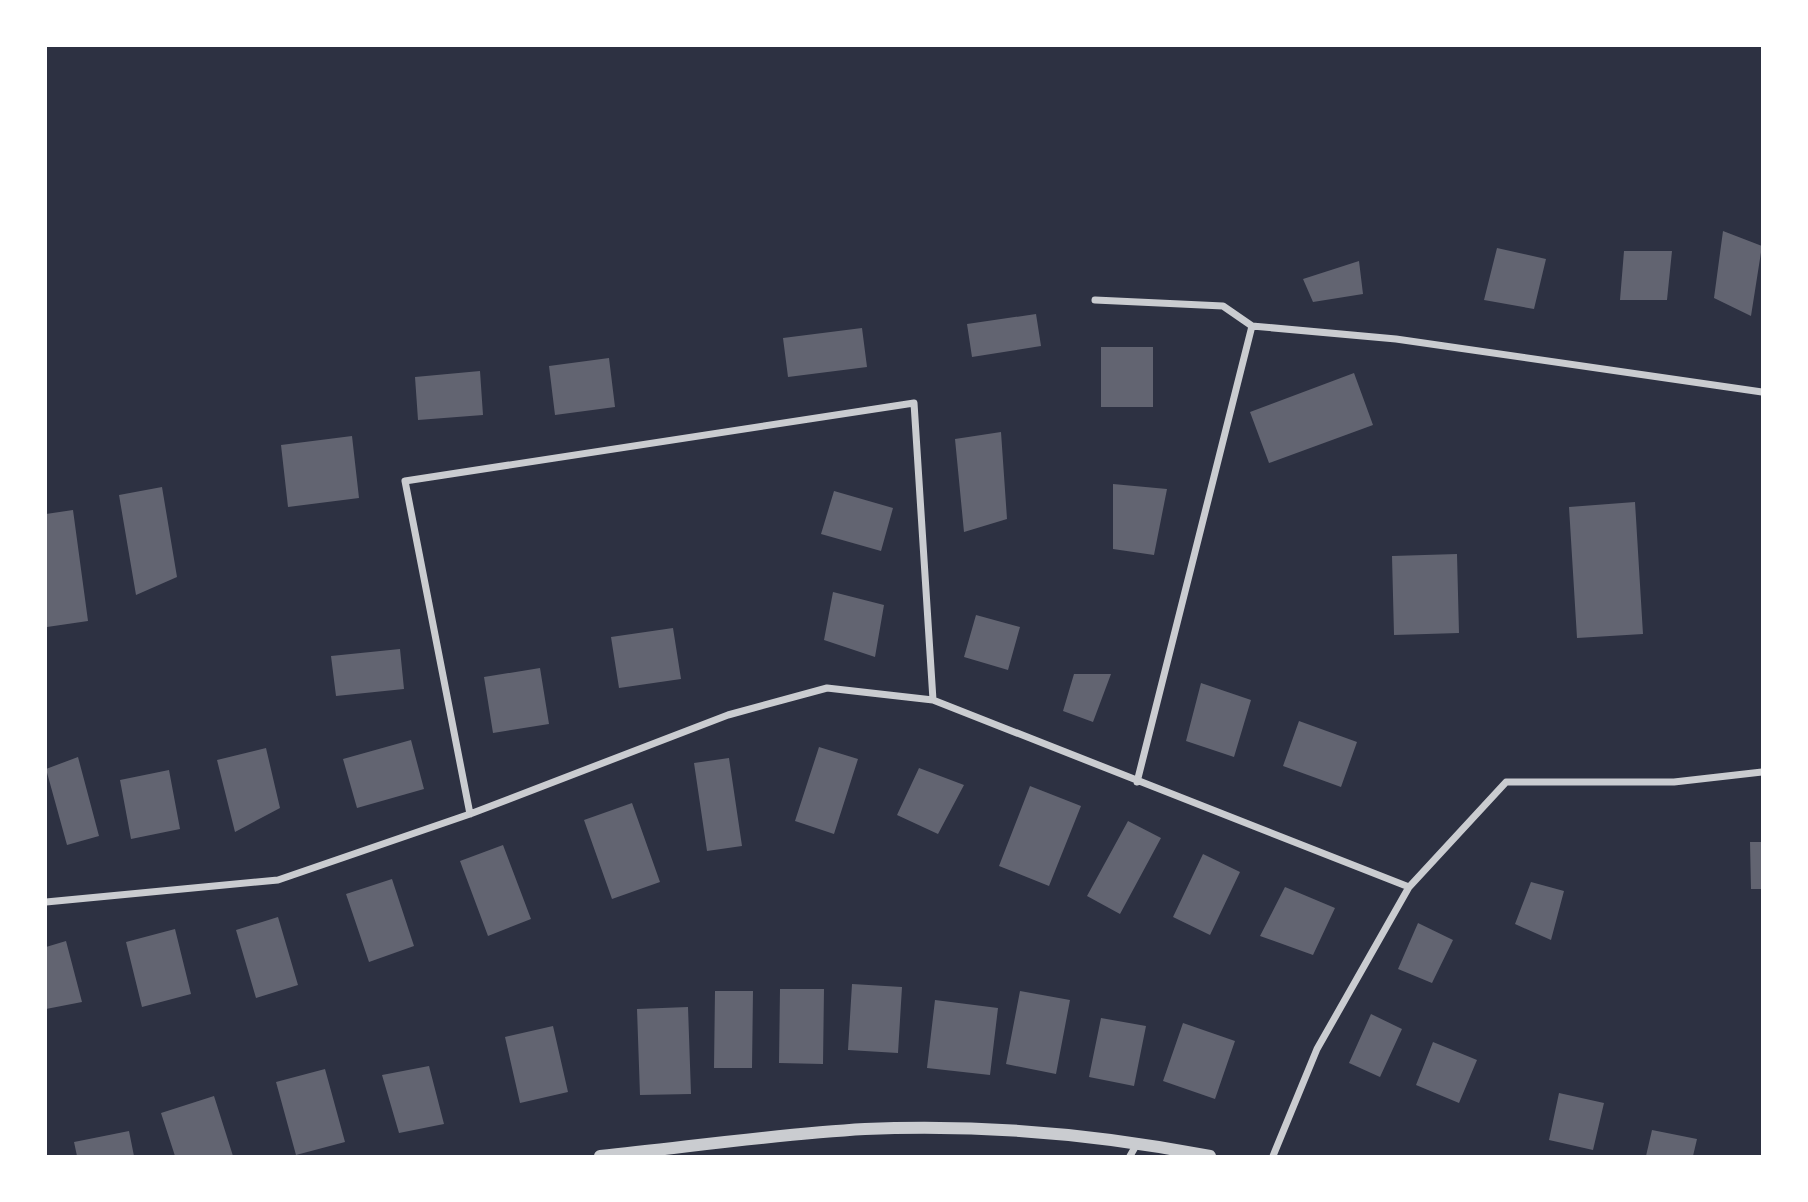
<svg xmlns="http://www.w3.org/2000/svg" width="1808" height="1202" font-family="'IBM Plex Sans',sans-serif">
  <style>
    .building { fill: #626471 }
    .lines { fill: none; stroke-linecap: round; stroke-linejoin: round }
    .minor { stroke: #caccd0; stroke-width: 7 }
    .tertiary { stroke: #caccd0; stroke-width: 12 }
  </style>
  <rect width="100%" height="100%" fill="#2d3142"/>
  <path class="building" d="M1723 231 1762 246 1751 316 1714 298Z
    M1497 248 1546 259 1534 309 1484 300Z
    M1624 251H1672L1667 300H1620Z
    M1359 261 1363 294 1313 302 1303 279Z
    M1036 314 1041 346 972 357 967 324Z
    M862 328 867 367 788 377 783 338Z
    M1101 347H1153V407H1101Z
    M609 358 615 407 555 415 549 366Z
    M480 371 483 415 418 420 415 377Z
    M1354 373 1373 425 1269 463 1250 412Z
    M1001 432 1007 519 964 532 955 439Z
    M352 436 359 498 288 507 281 445Z
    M1113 484 1167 489 1154 555 1113 549Z
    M162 487 177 577 136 595 119 495Z
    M834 491 893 508 881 551 821 534Z
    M1635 502 1643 634 1577 638 1569 507Z
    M73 510 88 621 47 627 46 514Z
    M1457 554 1459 633 1394 635 1392 556Z
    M833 592 884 605 875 657 824 640Z
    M976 615 1020 627 1008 670 964 657Z
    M673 628 681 679 619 688 611 637Z
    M400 649 404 689 336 696 331 656Z
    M540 668 549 724 493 733 484 677Z
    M1074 674H1111L1093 722 1063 711Z
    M1201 683 1251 700 1234 757 1186 741Z
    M1299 721 1357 742 1341 787 1283 766Z
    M411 740 424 789 357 808 343 759Z
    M819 747 858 759 834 834 795 821Z
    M266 748 280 808 235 832 217 760Z
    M78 757 99 836 67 845 46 769Z
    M729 758 742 846 707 851 694 763Z
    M919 768 964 785 938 834 897 815Z
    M169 770 180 829 131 839 120 780Z
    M1030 786 1081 806 1049 886 999 866Z
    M632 803 660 882 612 899 584 820Z
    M1128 821 1161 838 1120 914 1087 896Z
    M1750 842H1762V889H1751Z
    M503 845 531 919 488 936 460 861Z
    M1203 854 1240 872 1210 935 1173 917Z
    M392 879 414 946 369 962 346 894Z
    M1531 882 1564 891 1551 940 1515 924Z
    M1285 887 1335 908 1313 955 1260 936Z
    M278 917 298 985 256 998 236 930Z
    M1418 923 1453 940 1432 983 1398 969Z
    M175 929 191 994 142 1007 126 942Z
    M66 941 82 1002 46 1009V947Z
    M852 984 902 987 898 1053 848 1050Z
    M780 989H824L823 1064 779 1063Z
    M715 991H753L752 1068H714Z
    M1020 991 1070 1000 1056 1074 1006 1064Z
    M935 1000 998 1008 990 1075 927 1068Z
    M688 1007 691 1094 640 1095 637 1009Z
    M1371 1014 1402 1029 1380 1077 1349 1063Z
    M1101 1018 1146 1026 1134 1086 1089 1077Z
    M1183 1023 1235 1041 1215 1099 1163 1081Z
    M553 1026 568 1092 520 1103 505 1037Z
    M1433 1042 1477 1060 1459 1103 1416 1085Z
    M429 1066 444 1124 399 1133 382 1075Z
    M325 1069 345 1142 296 1155 276 1082Z
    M1559 1093 1604 1103 1593 1150 1549 1140Z
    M214 1096 233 1156H175L161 1113Z
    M1652 1130 1697 1139 1693 1156H1646Z
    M129 1131 134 1156H77L74 1142Z"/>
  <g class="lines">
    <path class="minor" d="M1095 300 1223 306 1252 326 1396 339 1762 392
      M1137 782 1252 326
      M470 814 405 481 914 403 933 700
      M46 902 278 880 470 814 728 715 827 688 933 700 1409 887
      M1130 1156 1138 1142
      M1273 1156 1317 1049 1409 887 1506 782H1674L1762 772"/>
    <path class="tertiary" d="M600 1156C688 1147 777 1134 865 1129 981 1124 1097 1134 1210 1156"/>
  </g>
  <rect width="1808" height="1202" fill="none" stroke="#ffffff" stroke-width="94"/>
</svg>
